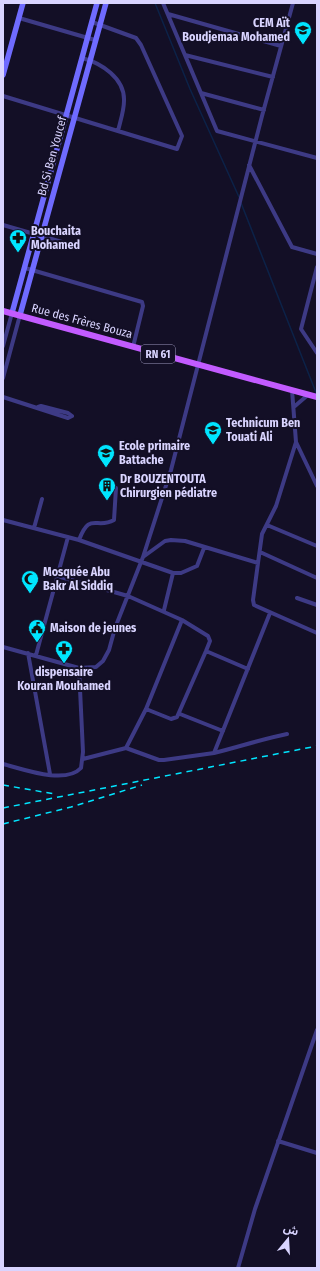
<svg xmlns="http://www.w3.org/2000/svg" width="320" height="1271" font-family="'Fira Sans Condensed','Noto Sans Arabic',sans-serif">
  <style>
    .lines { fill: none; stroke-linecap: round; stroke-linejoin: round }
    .stream { stroke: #0c2248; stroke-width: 1.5 }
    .street { stroke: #3d3a85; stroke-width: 4 }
    .secondary { stroke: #6f6bff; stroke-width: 5.5 }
    .primary { stroke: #c25bff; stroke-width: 6 }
    .rail { stroke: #00e5ff; stroke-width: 1.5; stroke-dasharray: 6 5; stroke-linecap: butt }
    .labels { text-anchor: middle; stroke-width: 4; stroke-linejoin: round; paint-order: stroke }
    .shield { fill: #130f26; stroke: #9e99be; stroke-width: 1 }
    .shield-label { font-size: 11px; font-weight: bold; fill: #d9d4ff }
    .poi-label { font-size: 12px; font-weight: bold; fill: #d9d4ff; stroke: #130f26; text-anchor: start }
    .street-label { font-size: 12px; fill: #d9d4ff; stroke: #130f26 }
  </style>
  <rect width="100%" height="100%" fill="#130f26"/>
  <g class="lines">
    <path class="stream" d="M155 3 190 89 239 197
      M241 203 317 395"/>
    <path class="street" d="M163 3 217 131 317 158
      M168 14 281 46
      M19 18 95 40
      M185 55 273 77
      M82 58C101 63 125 78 124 101 124 111 120 122 118 131
      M201 93 264 110
      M3 96 177 149 182 136 141 45 136 38 92 22
      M249 165 292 247 317 254
      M3 225 62 242
      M317 267 301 329 317 353
      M25 268 142 302 143 306 133 347
      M3 346 12 313
      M3 378 20 315
      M3 397 68 418 72 416 68 413 41 406 38 407
      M295 406 309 394
      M296 442 317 486
      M3 520 79 540 173 573H181L197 566 204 548
      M267 525 317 546
      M34 528 42 499
      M79 540C90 511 96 530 114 520L116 488
      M260 552 317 578
      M143 557 171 470 262 116 293 3
      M258 563 253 600 254 605 317 633
      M57 576 128 596 182 620 146 709 126 748 159 760H164L214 753 270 613
      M297 598 317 605
      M164 610 173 573
      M3 647 79 668 96 667 103 661 109 650 115 628 143 557 165 541 171 540 185 541 258 563 262 534 276 506 296 442 292 390
      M206 651 248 669
      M28 653 50 774
      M36 655 68 537
      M146 709 171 719 177 717 206 651 210 641 208 636 182 620
      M180 714 223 731
      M214 753C239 747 262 739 287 734
      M83 759 126 748
      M3 764C23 769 65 785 81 768L83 752 79 668
      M278 1141 317 1153
      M238 1268 255 1209 317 1030"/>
    <path class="secondary" d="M3 75 23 3
      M12 313 97 3
      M20 315 106 3"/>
    <path class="primary" d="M3 311 317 397"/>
    <path class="rail" d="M3 785 55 794
      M3 808 317 746
      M3 824 71 807 142 785"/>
  </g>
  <defs>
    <symbol id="school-pin" viewBox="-11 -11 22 30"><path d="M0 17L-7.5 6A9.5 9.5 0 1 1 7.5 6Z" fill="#00e5ff" stroke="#130f26"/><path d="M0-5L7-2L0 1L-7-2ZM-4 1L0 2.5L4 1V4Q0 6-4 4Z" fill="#111"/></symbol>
    <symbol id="pharmacy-pin" viewBox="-11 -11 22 30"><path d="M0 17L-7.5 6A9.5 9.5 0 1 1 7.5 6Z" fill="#00e5ff" stroke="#130f26"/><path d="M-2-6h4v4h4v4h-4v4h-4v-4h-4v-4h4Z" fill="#111"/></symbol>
    <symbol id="building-pin" viewBox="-11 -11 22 30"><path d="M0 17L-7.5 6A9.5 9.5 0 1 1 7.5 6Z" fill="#00e5ff" stroke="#130f26"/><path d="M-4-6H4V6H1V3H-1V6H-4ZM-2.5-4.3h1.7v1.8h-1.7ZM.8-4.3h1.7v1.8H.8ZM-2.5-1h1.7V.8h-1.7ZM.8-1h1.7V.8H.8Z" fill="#111"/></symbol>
    <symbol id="mosque-pin" viewBox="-11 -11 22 30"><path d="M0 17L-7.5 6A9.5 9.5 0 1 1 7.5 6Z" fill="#00e5ff" stroke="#130f26"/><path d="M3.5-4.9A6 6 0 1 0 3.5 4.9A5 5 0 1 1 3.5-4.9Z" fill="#111"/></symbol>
    <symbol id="civic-pin" viewBox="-11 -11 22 30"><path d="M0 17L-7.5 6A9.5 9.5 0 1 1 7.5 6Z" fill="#00e5ff" stroke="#130f26"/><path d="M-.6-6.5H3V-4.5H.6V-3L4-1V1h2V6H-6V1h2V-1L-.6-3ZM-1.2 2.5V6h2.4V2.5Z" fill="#111"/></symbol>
  </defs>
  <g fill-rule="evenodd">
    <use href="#school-pin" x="293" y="20" width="20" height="27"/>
    <use href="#pharmacy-pin" x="8" y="228" width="20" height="27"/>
    <use href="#school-pin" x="203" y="420" width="20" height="27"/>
    <use href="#school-pin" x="96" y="443" width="20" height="27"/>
    <use href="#building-pin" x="97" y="476" width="20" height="27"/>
    <use href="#mosque-pin" x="20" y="569" width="20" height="27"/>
    <use href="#civic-pin" x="27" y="618" width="20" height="27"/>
    <use href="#pharmacy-pin" x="54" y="639" width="20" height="27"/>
  </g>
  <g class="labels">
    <rect class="shield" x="141" y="345" width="34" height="18" rx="3"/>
    <g class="shield-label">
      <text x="158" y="358">RN 61</text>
    </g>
    <g class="poi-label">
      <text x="290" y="27" text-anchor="end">CEM Aït<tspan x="290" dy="14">Boudjemaa Mohamed</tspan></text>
      <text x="31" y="235">Bouchaita<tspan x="31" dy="14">Mohamed</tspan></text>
      <text x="226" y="427">Technicum Ben<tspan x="226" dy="14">Touati Ali</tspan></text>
      <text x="119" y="450">Ecole primaire<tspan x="119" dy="14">Battache</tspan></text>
      <text x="120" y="483">Dr BOUZENTOUTA<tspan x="120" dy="14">Chirurgien pédiatre</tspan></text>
      <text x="43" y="576">Mosquée Abu<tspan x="43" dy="14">Bakr Al Siddiq</tspan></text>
      <text x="50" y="632">Maison de jeunes</text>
      <text x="64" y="676" text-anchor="middle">dispensaire<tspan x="64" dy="14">Kouran Mouhamed</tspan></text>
    </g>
    <g class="street-label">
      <text transform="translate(52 156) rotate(-75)" y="4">Bd Si Ben Youcef</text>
      <text transform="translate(82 321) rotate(15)" y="4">Rue des Frères Bouza</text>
    </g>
  </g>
  <rect width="320" height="1271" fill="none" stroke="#d9d4ff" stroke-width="8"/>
  <g transform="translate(288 1239) rotate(18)" stroke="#130f26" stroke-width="3" paint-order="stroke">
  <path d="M0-3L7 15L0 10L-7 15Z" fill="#d9d4ff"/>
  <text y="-6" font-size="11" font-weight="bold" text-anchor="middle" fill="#d9d4ff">ش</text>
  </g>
</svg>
